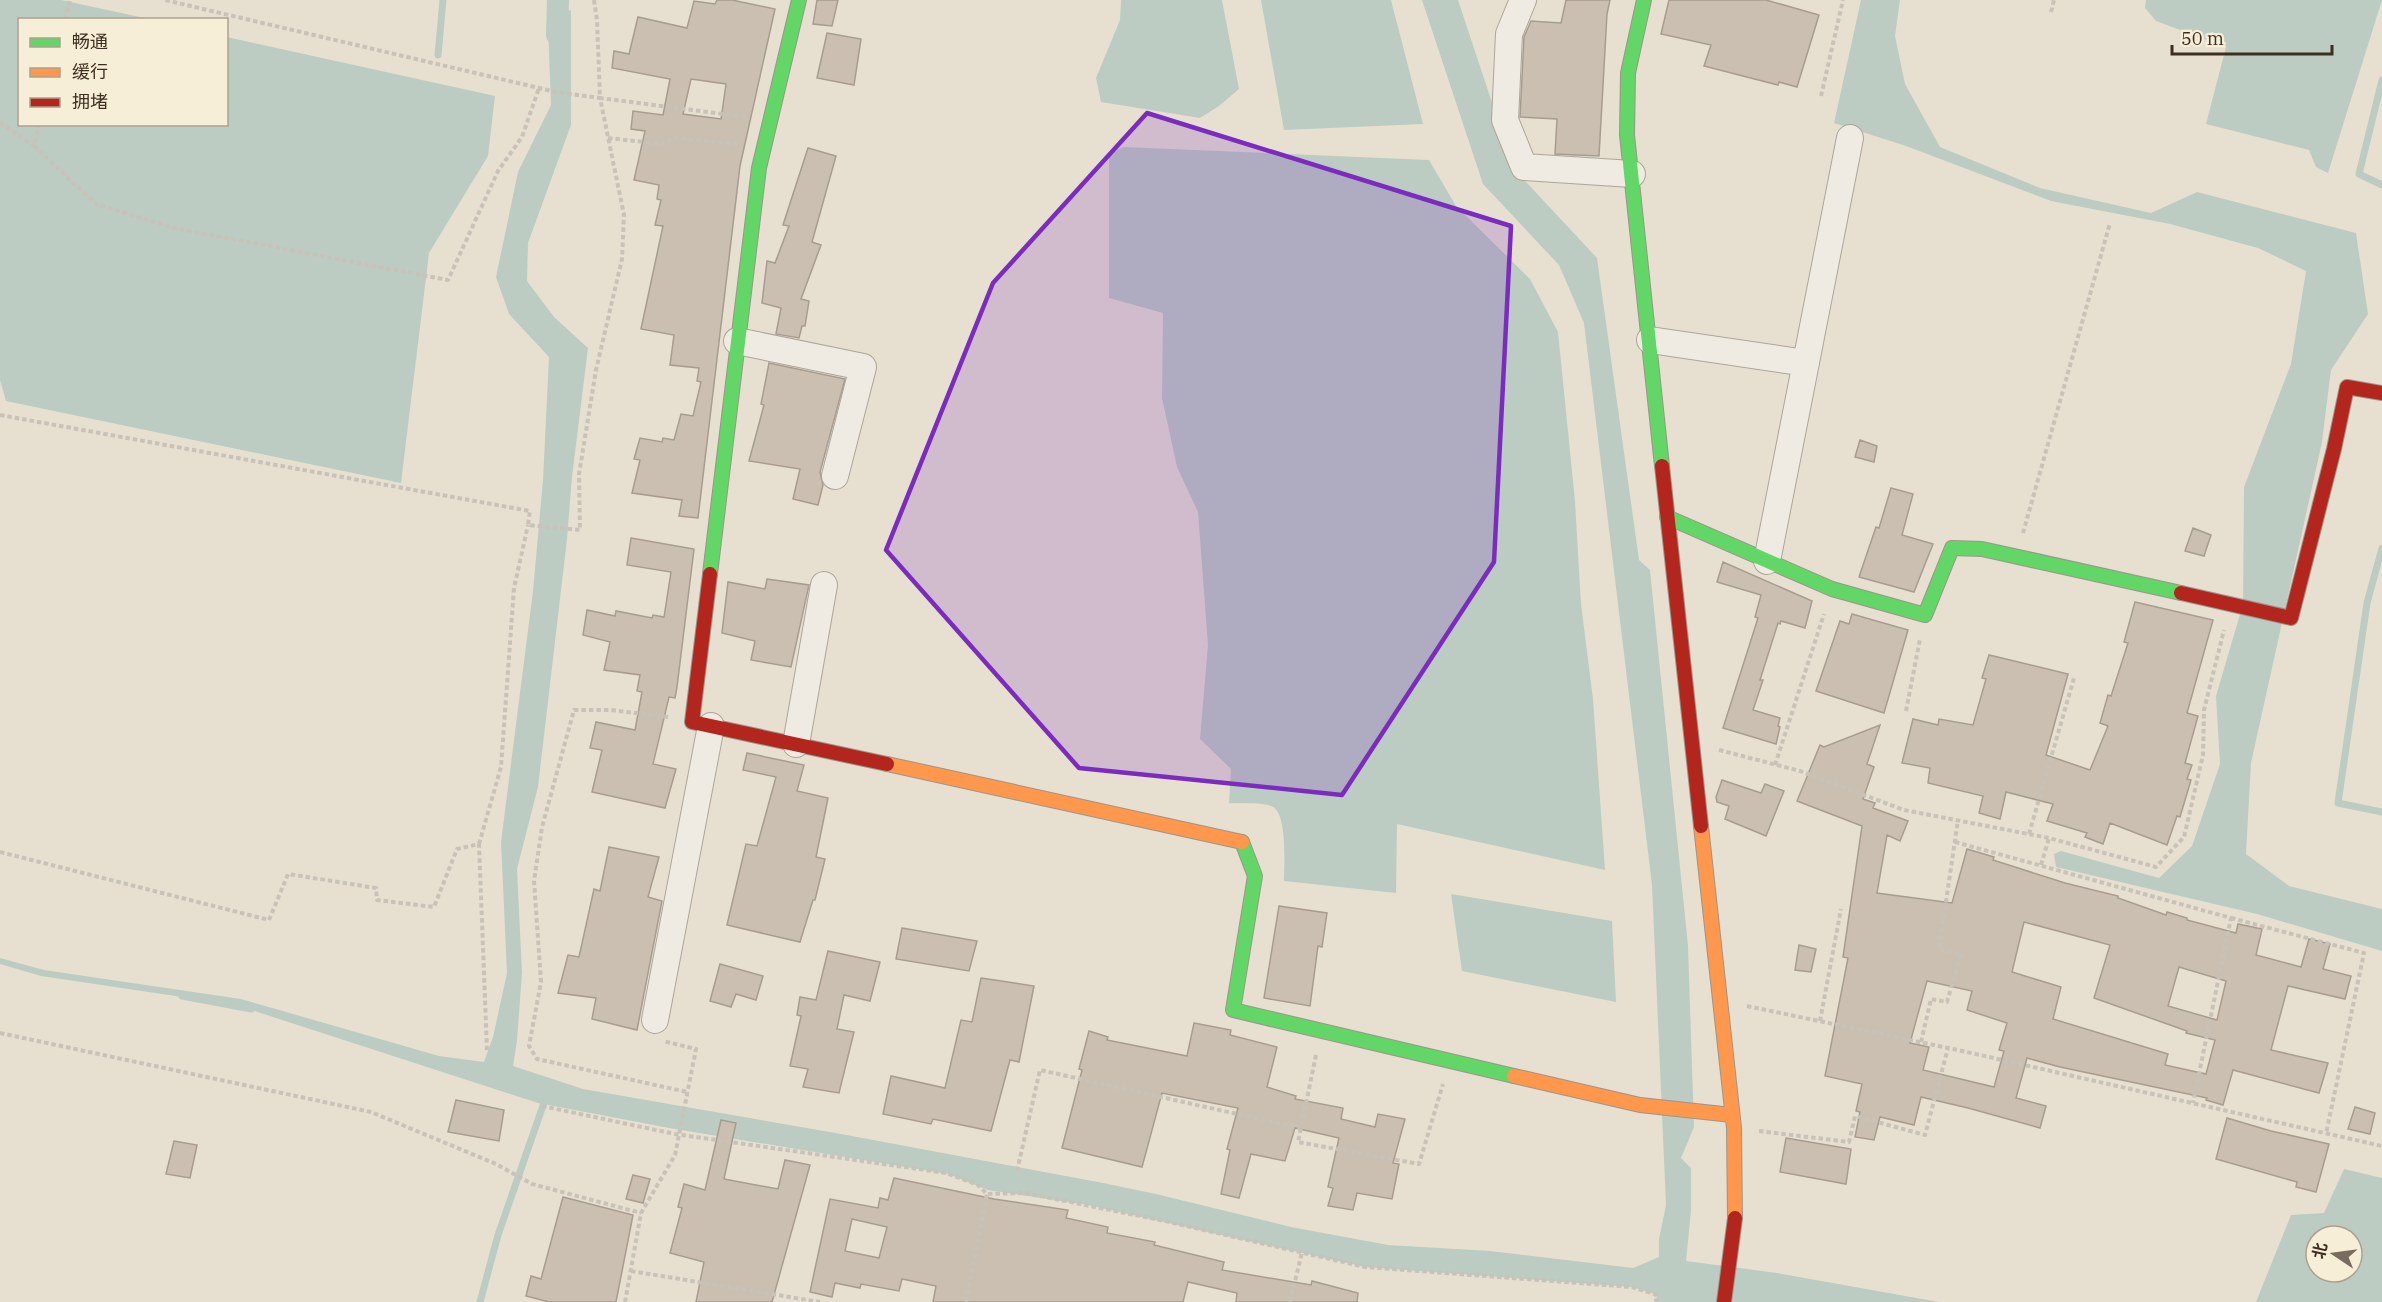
<svg xmlns="http://www.w3.org/2000/svg" width="2382" height="1302" font-family="'IBM Plex Serif','Noto Sans SC',serif">
  <style>
    .water { fill: #bcccc2; fill-rule: evenodd }
    .lines { fill: none; stroke-linecap: round; stroke-linejoin: round }
    .stream { stroke: #bcccc2; stroke-width: 7 }
    .canal { stroke: #bcccc2; stroke-width: 22 }
    .building { fill: #cbbfb2; stroke: #a89c90; stroke-width: 1.5; fill-rule: evenodd }
    .street-casing { stroke: #ada599; stroke-width: 28 }
    .fast-casing { stroke: #9c958a; stroke-width: 16 }
    .slow-casing { stroke: #9c958a; stroke-width: 16 }
    .jam-casing { stroke: #9c958a; stroke-width: 16 }
    .path { stroke: #c8c2b9; stroke-width: 4; stroke-dasharray: 4.5 3; stroke-linecap: butt }
    .street { stroke: #efebe3; stroke-width: 26 }
    .fast { stroke: #63d668; stroke-width: 14 }
    .slow { stroke: #ff974d; stroke-width: 14 }
    .jam { stroke: #b3261e; stroke-width: 14 }
    .marked { fill: #7b2cbf; fill-opacity: 0.2; stroke: #7b2cbf; stroke-width: 4.5; stroke-linejoin: round }
  </style>
  <rect width="100%" height="100%" fill="#e7e0d1"/>
  <path class="water" d="M0 0H61L149 19 20 20V124H226L227 37 495 96 488 156 429 253 401 483 6 401 0 380Z
    M547 0 571 11V125L528 243 527 281 554 317 588 348 572 477 567 539 538 787 517 869 522 973 517 1040 513 1066 583 1089 841 1134 1098 1182 1156 1194 1291 1227 1388 1245 1490 1251 1633 1268 1659 1257V1239L1666 1205 1652 885 1584 323 1559 265 1483 184 1422 0H1458L1514 169 1597 258 1639 560 1650 570 1688 946 1694 1127 1681 1158 1691 1168V1211L1686 1261 1777 1273 1939 1302H1656L1657 1295 1632 1287 1365 1267 1088 1205 988 1190 948 1174 669 1128 538 1103 236 1005 41 976 0 964V958L44 970 241 999 439 1056 484 1062 493 1037 507 973 501 842 533 591 543 480 549 357 509 314 496 277 518 172 551 105Z
    M1121 0H1222L1239 89 1219 106 1200 118 1101 102 1096 78 1120 20Z
    M1261 0H1391L1423 124 1284 130Z
    M1861 0H1900L1895 36 1905 84 1940 147 2040 188 2151 213 2197 192 2356 233 2368 314 2331 370 2322 442 2251 763 2246 854 2289 886 2382 909V951L2257 914 2056 867 2054 854 2061 851 2159 878 2192 846 2220 764 2216 696 2243 604 2244 487 2291 364 2306 271 2258 248 2170 224 2051 201 1906 146 1834 123Z
    M2146 0H2382L2328 173 2316 167 2309 150 2206 124 2226 47 2156 21 2145 8Z
    M1123 147 1429 160 1456 206 1530 279 1558 332 1575 501 1581 604 1593 699 1605 870 1397 824 1396 893 1284 881C1284 866 1288 811 1271 806 1259 802 1242 804 1229 803L1231 769 1200 739 1208 645 1198 512 1177 467 1162 398 1163 313 1109 298V154Z
    M1451 894 1612 921 1616 1002 1462 971Z
    M2344 1169 2382 1178V1302H2256L2291 1215 2324 1213ZM2316 1236H2352V1272H2316Z"/>
  <g class="lines">
    <path class="stream" d="M438 55 443 0
      M2382 80 2359 174 2382 185
      M2382 548 2367 603 2338 803 2382 812
      M182 996 251 1009
      M480 1302 498 1235 546 1097"/>
    <path class="canal" d="M557 35 558 0"/>
  </g>
  <path class="building" d="M717 0H732L775 9 740 166 698 518 679 516 682 500 632 493 640 460 634 459 640 438 662 442 663 438 674 440 681 414 693 416 701 382 697 381 699 368 670 365 674 335 641 329 663 226 655 225 661 200 657 199 659 185 634 180 645 131 631 129 633 111 663 115 670 79 612 68 614 51 629 54 638 17 687 28 694 1 715 4ZM691 79 726 84 721 119 683 114Z
    M817 0H838L832 26 813 24Z
    M1566 0H1610L1607 14 1599 156 1555 154 1557 119 1520 117 1524 37 1531 21 1561 23Z
    M1669 0H1766L1819 15 1797 87 1779 82 1778 85 1704 66 1711 45 1661 34Z
    M827 33 861 39 854 85 817 78Z
    M808 148 836 156 812 242 821 245 801 299 809 301 805 326H802L799 338 776 334 781 308 762 303 767 261 775 263 789 226 783 225Z
    M769 363 845 379 820 472 823 485 818 505 793 499 800 469 749 461 764 405 761 404Z
    M1860 440 1877 446 1874 462 1855 457Z
    M1891 488 1913 494 1902 535 1933 544 1914 592 1859 577 1876 527 1879 528Z
    M2193 528 2211 535 2204 556 2185 551Z
    M631 538 694 549 677 687 675 698 669 697 653 764 676 769 665 808 592 792 602 750 590 748 596 722 635 730 642 692 637 691 640 675 604 670 610 642 583 635 587 610 615 616 616 611 652 618 653 615 664 617 671 572 627 565Z
    M1723 562 1812 601 1805 628 1781 621 1780 624 1778 623 1760 680H1763L1753 710 1780 718 1778 726 1780 727 1776 744 1723 728 1758 618 1755 617 1761 595 1717 582Z
    M767 579 809 585 791 667 751 660 755 641 722 633 728 582 765 589Z
    M2135 602 2213 620 2187 713 2198 716 2185 763 2192 765 2187 779 2191 780 2180 817 2177 816 2167 845 2110 823 2103 844 2085 837 2087 833 2047 821 2053 804 2006 792 2000 819 1979 813 1983 796 1928 783 1930 768 1902 763 1913 719 1938 725 1939 719 1973 725 1986 679 1982 678 1989 655 2068 674 2046 755 2090 770 2108 726 2100 723 2108 695 2111 696 2128 643 2124 642Z
    M1852 614 1908 630 1884 713 1816 691 1840 621 1849 624Z
    M1880 725 1867 764 1874 767 1863 799 1875 803 1873 808 1908 821 1900 841 1887 835 1877 893 1952 903 1967 849 1994 857 1993 860 2065 883 2118 896V898L2166 915 2167 912 2187 918V920L2236 933 2238 924 2262 929 2256 955 2301 967 2309 939 2330 944 2323 969 2351 976 2345 999 2288 986 2271 1050 2328 1063 2319 1093 2233 1070 2223 1105 2206 1100 2207 1098 2060 1067 2027 1058 2016 1098 2046 1106 2040 1128 1968 1108 1921 1097 1914 1125 1880 1117 1874 1140 1855 1137 1860 1112 1856 1111 1862 1084 1825 1076 1848 958 1843 957 1862 826 1797 801 1820 745 1824 747ZM2024 922 2110 945 2094 998 2187 1031 2186 1033 2215 1040 2206 1074 2165 1065 2168 1054 2053 1019 2061 987 2012 972ZM2179 967 2226 981 2217 1020 2168 1006ZM1927 981 1972 991 1967 1010 2007 1023 1999 1050 2004 1051 1994 1087 1923 1070 1929 1047 1910 1043Z
    M747 753 804 765 797 791 828 798 816 857 825 859 815 900H813L800 942 727 925 746 844 757 846 776 777 743 770Z
    M1722 780 1761 793 1765 784 1784 791 1766 836 1725 819 1729 806 1717 802 1716 797Z
    M609 847 659 857 648 897 662 901 637 1030 592 1019 596 998 558 993 568 955 579 957 594 889 600 891Z
    M1279 906 1327 913 1322 947 1318 946 1310 1006 1264 998Z
    M902 928 977 941 969 971 896 959Z
    M1799 945 1816 949 1811 972 1795 970Z
    M828 951 880 962 870 1001 844 995 837 1029 854 1032 839 1093 803 1087 808 1069 790 1066 801 1016 797 1015 800 997 816 1000Z
    M720 964 763 976 756 1000 736 994 731 1007 710 1001Z
    M981 978 1034 986 1019 1062 1010 1060 991 1131 933 1119 931 1124 883 1114 891 1076 945 1088 961 1020 972 1022Z
    M1194 1023 1231 1030 1230 1035 1277 1047 1267 1087 1296 1096 1295 1099 1343 1108 1341 1119 1375 1127 1378 1114 1405 1119 1393 1163 1399 1164 1392 1199 1357 1193 1353 1210 1328 1206 1333 1188 1328 1187 1339 1138 1295 1128 1285 1161 1251 1154 1239 1198 1221 1194 1230 1150 1227 1149 1238 1108 1162 1093 1142 1167 1062 1148 1082 1070 1079 1069 1089 1031 1108 1037 1107 1040 1187 1056Z
    M456 1100 504 1110 499 1141 448 1132Z
    M2355 1107 2375 1113 2370 1134 2348 1129Z
    M2227 1118 2271 1131 2329 1144 2316 1192 2296 1187 2297 1182 2216 1159Z
    M721 1120 736 1123 724 1179 778 1189 785 1160 810 1165 772 1302H696L704 1262 670 1253 682 1208 678 1207 684 1184 705 1190Z
    M1786 1138 1851 1149 1846 1184 1780 1172Z
    M174 1141 197 1145 190 1178 166 1174Z
    M633 1175 650 1179 643 1203 626 1199Z
    M894 1178 994 1199 1068 1210 1066 1218 1108 1227 1107 1233 1155 1242 1154 1245 1224 1262 1222 1270 1311 1285 1312 1281 1358 1293 1357 1302H1236L1237 1293 1188 1282 1183 1302H933L936 1286 902 1279 899 1291 861 1284 860 1288 835 1283 832 1297 810 1292 830 1199 878 1208 880 1198 888 1200ZM852 1219 887 1227 879 1258 845 1251Z
    M563 1197 633 1215 616 1302H549L526 1296 531 1276 541 1279Z"/>
  <g class="lines">
    <defs>
      <path id="street" d="M1523 0 1509 34 1505 120 1524 167 1632 174
        M1650 340 1806 363
        M737 341 863 367 835 476
        M1767 561 1850 138
        M796 744 824 585
        M655 1020 711 726"/>
      <path id="fast" d="M1644 0 1628 73 1627 135 1662 466
        M1667 517 1832 589 1925 615 1952 548 1982 549 2181 593
        M710 574 759 168 799 0
        M1242 842 1255 876 1233 1010 1514 1076"/>
      <path id="slow" d="M887 764 1242 842
        M1701 826 1734 1128 1735 1218
        M1514 1076 1640 1105 1732 1115"/>
      <path id="jam" d="M1662 466 1701 826
        M710 574 692 722 887 764
        M2181 593 2291 618 2334 449 2347 387 2382 393
        M1724 1302 1735 1218"/>
    </defs>
    <use href="#street" class="street-casing"/>
    <use href="#fast" class="fast-casing"/>
    <use href="#slow" class="slow-casing"/>
    <use href="#jam" class="jam-casing"/>
    <path class="path" d="M594 0 597 20 600 98 746 117
      M2051 12 2054 0
      M65 20 70 0
      M1821 96 1843 0
      M0 123 34 146 39 124
      M608 138 662 144 675 138 738 144
      M34 146 96 204 174 228 448 280 498 171 522 137 539 88
      M0 415 530 511 528 525 580 530 579 474 596 370 622 259 624 215 600 98 556 92 165 0
      M2023 533 2110 223
      M1906 711 1920 639
      M668 717 611 710H574L542 827 534 881 541 982 529 1046 537 1059 687 1092
      M1719 750 1800 771 1904 810 2049 838 2156 867 2184 837 2203 755 2204 710 2224 630
      M1775 765 1824 614
      M2029 834 2074 678
      M1955 842 2231 918 2193 1103
      M479 844 501 767 514 588 528 525
      M0 852 269 920 288 874 376 888 377 900 434 907 457 849 479 844 487 1051
      M2041 865 2049 838
      M2231 918 2364 953 2326 1134
      M1747 1006 1958 1050 2382 1146
      M1820 1021 1841 909
      M0 1033 371 1112 496 1164 532 1184 641 1213
      M1921 1042 1931 999 1947 1002 1961 954 1939 949 1958 820
      M1316 1055 1298 1142 1419 1164 1443 1084
      M542 1106 675 1134 946 1173 978 1185 987 1194 1025 1193 1160 1220 1365 1267 1632 1287 1657 1295 1656 1302
      M1759 1131 1849 1142 1855 1116 1925 1135 1948 1048
      M1017 1171 1040 1070 1300 1128
      M631 1271 820 1302
      M625 1302 641 1213 675 1155 696 1049 663 1041
      M966 1302 987 1194
      M1290 1302 1302 1252"/>
    <use href="#street" class="street"/>
    <use href="#fast" class="fast"/>
    <use href="#slow" class="slow"/>
    <use href="#jam" class="jam"/>
  </g>
  <path class="marked" d="M1147 113 1511 226 1494 562 1342 795 1079 768 886 550 993 283Z"/>
  <rect x="18" y="18" width="210" height="108" fill="#f7eed8" stroke="#ada18e" stroke-width="1.5"/>
  <rect x="30" y="38" width="30" height="9" fill="#63d668" stroke="#ada18e" stroke-width="1.5"/>
  <text x="72" y="48" font-size="18" fill="#3d2e20">畅通</text>
  <rect x="30" y="68" width="30" height="9" fill="#ff974d" stroke="#ada18e" stroke-width="1.5"/>
  <text x="72" y="78" font-size="18" fill="#3d2e20">缓行</text>
  <rect x="30" y="98" width="30" height="9" fill="#b3261e" stroke="#ada18e" stroke-width="1.5"/>
  <text x="72" y="108" font-size="18" fill="#3d2e20">拥堵</text>
  <g transform="translate(2334 1254) rotate(283)"><circle r="28" fill="#f7eed8" stroke="#ada18e" stroke-width="1.5"/>
  <path d="M0-4.5L10 22L0 15L-10 22Z" fill="#786c5e"/>
  <text y="-9" font-size="16" font-weight="bold" text-anchor="middle" fill="#3d2e20">北</text>
  </g>
  <path d="M2172 45v9h160v-9" fill="none" stroke="#3d2e20" stroke-width="3"/>
  <text x="2181" y="45" font-size="18" fill="#3d2e20" stroke="#f7eed8" stroke-width="4.5" paint-order="stroke">50 m</text>
</svg>
